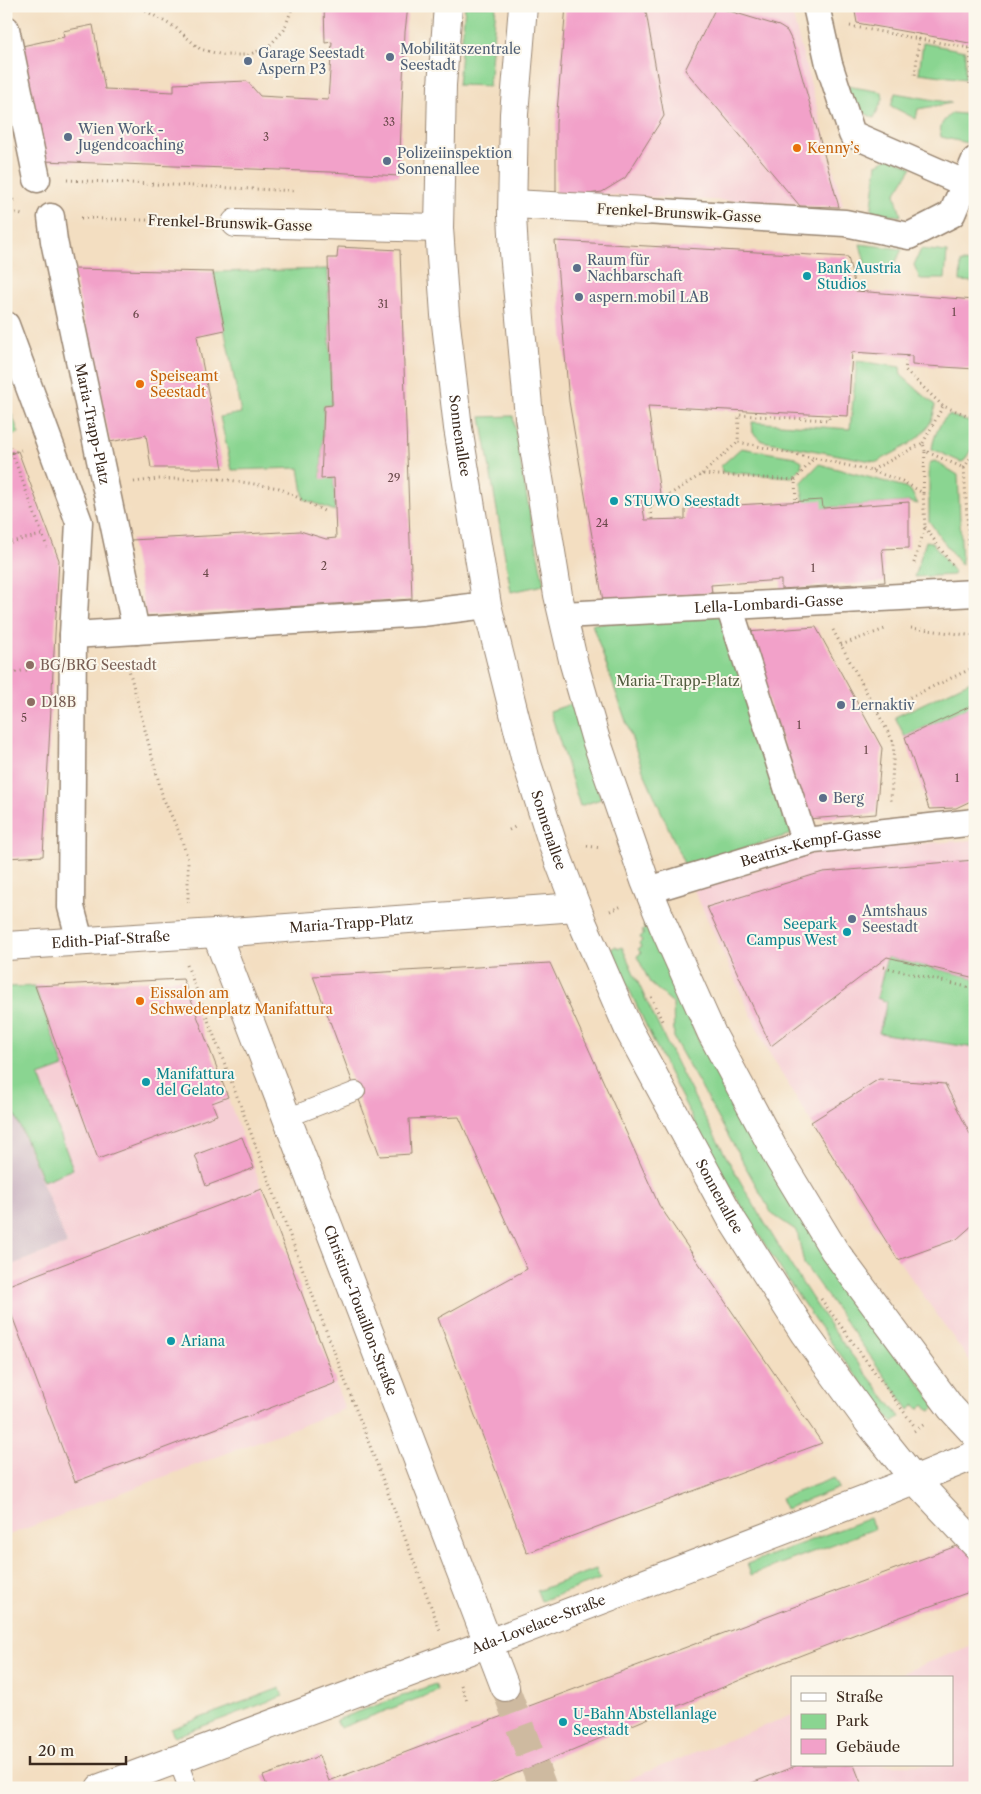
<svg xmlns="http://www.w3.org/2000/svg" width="981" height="1794" font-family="'Libre Caslon Text',serif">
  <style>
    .built { fill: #f6cfd5 }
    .industrial { fill: #d1bdc8 }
    .green { fill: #8ad591; stroke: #628058 }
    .building { fill: #f2a1c9 }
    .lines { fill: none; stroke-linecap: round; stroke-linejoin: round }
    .minor-tunnel { stroke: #cebaa0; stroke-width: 28; stroke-dasharray: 28 14; stroke-linecap: butt }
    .service-casing { stroke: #978470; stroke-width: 20 }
    .pedestrian-casing { stroke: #978470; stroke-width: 29 }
    .minor-casing { stroke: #978470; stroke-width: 30 }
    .tertiary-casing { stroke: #978470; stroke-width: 30 }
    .path { stroke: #978470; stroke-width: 3; stroke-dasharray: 1 4; stroke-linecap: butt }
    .service { stroke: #fff; stroke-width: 18 }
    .pedestrian { stroke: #fff; stroke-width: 26 }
    .minor { stroke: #fff; stroke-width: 28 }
    .tertiary { stroke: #fff; stroke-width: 28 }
    .path-bridge { stroke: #978470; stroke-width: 3; stroke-dasharray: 1 4; stroke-linecap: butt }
    .service-dot { fill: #5c6f8a; stroke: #fbf7ec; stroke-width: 2 }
    .food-dot { fill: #e8710a; stroke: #fbf7ec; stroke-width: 2 }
    .culture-dot { fill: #0f9aa8; stroke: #fbf7ec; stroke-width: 2 }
    .education-dot { fill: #8d6e63; stroke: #fbf7ec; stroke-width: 2 }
    .labels { text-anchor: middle; stroke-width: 4; stroke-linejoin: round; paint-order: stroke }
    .number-label { font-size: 11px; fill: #694849 }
    .service-label { font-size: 14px; fill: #4e5e75; stroke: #fbf7ec; text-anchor: start }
    .food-label { font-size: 14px; fill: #c56008; stroke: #fbf7ec; text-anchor: start }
    .street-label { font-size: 14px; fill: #3b2a1e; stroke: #fbf7ec }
    .culture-label { font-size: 14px; fill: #0d838f; stroke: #fbf7ec; text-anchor: start }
    .education-label { font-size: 14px; fill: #785e54; stroke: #fbf7ec; text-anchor: start }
    .park-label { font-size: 14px; fill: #535d40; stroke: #fbf7ec }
  </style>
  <rect width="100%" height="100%" fill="#fbf7ec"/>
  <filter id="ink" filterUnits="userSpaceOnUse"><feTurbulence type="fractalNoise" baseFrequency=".02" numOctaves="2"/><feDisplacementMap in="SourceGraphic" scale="10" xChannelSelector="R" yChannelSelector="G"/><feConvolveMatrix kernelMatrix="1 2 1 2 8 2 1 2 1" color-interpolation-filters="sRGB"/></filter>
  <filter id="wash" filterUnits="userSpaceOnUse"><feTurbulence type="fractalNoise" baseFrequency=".0096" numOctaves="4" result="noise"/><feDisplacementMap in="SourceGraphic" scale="20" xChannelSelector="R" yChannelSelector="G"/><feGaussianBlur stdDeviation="1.12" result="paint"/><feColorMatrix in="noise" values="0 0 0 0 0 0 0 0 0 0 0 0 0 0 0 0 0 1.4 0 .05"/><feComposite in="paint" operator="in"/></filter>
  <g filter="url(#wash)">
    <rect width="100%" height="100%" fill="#f3dec1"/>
    <path class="built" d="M566 6H790L843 206 556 193 558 94Z
      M975 840V1366L966 1356 873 1224 791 1089 767 1049 694 890 817 851Z
      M183 979 345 1409 6 1536V1267L67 1244 6 1093V987Z
      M975 1644V1788H614L613 1785 792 1715V1765H952V1678H889Z"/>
    <path class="industrial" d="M6 1093 67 1244 6 1267Z"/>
    <path class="green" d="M465 6H496L489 86 458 85Z
      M923 43 965 51V79L919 73Z
      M847 86 882 92 883 99 874 118 849 105Z
      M895 93 952 103 918 109 916 119 891 106Z
      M952 113 973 115 967 143 941 137C939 124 943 121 952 113Z
      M890 157 912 167 895 194 901 216 871 214 877 164Z
      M860 244 902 249 889 276 868 274Z
      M921 249 947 252 945 279H920L914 265Z
      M961 262 975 263V282L960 281Z
      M328 269 332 405 324 406 321 478H334L335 511 304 499 299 468 232 470 220 417 241 413 213 272Z
      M857 361 900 367 901 375 935 405C934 436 900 449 877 462L762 441 753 433 752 422 850 429Z
      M6 399 19 433 13 435 6 418Z
      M949 415 975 424V444L964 461 961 462 932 449C933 439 940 420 949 415Z
      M513 416 523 478 544 585 511 592 481 417Z
      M741 448 795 457 802 461 801 468 792 477 722 472 721 466Z
      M935 461 958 475 962 565 959 563 929 521V465L931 462Z
      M819 464 905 487 911 491 918 504 909 502 823 508 804 501 801 483Z
      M926 541 932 542 954 572 953 575 914 577Z
      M722 615 792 834 685 866 643 770 592 624Z
      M975 679V704L905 737 895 717Z
      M571 704 601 799 580 806 550 711Z
      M648 923 699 1041 762 1154 936 1407 930 1411 924 1404 919 1409 915 1405 909 1410 804 1264 797 1231 772 1214 674 1039 673 1003 650 983 637 956 641 953 638 949 641 947 639 943 642 941 640 937 644 934 642 931 645 929 643 926Z
      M616 946 618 949 622 947C679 1076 746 1200 825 1318 848 1352 875 1384 900 1417L893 1423C868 1390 841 1357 817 1323 735 1207 669 1080 611 949Z
      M887 957 975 978V1048L879 1033 887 1002 877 998Z
      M35 986 64 1067 39 1076 73 1169 43 1181 6 1093V987Z
      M834 1478 839 1488 785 1509 781 1498Z
      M870 1518 874 1529 751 1575 747 1564Z
      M596 1569 600 1579 541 1601 537 1591Z
      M435 1684 438 1691 340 1728 336 1720Z
      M280 1688 283 1696 174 1737 171 1729Z"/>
    <g id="blocks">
      <path class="building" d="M324 6H408L405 32 399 176 330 172 44 161 22 46 64 37 63 31 93 25 105 89 174 92V84L247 81 260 96 328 100 332 42 325 43Z
        M566 6H645L664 116 625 178 602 192 588 194 556 193V123Z
        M854 6H975V44L857 23Z
        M716 7 779 26 787 31 792 41 839 207 800 206 685 70Z
        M555 241 848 257 856 291 975 300V369L912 365V356L852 352 848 416 648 406 660 494 641 497 645 520 685 519V508L822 500 823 508 909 502V548L882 549 885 582 781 589V580L711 585 712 593 603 601 569 401Z
        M338 247 400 250 412 599 146 616 131 540 300 531 326 539 336 538 334 478 321 479 324 406 332 405 328 258H337Z
        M73 269 213 272 225 330 197 336 223 468H151L146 435 110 442Z
        M18 451 59 560 43 856 6 858V455Z
        M816 627 882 748 876 814 807 819 746 632Z
        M975 704V799L956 808 929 809 905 737Z
        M975 860V978L887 957 771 1046 707 907 823 872Z
        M550 963 659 1205 822 1443 527 1553 438 1318 527 1269 459 1117 409 1119 411 1154 380 1156 313 976Z
        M183 979 228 1097 212 1103 217 1115 98 1159 35 986Z
        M879 1079 945 1084 971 1136 975 1135V1223L957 1239 898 1260 811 1122Z
        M242 1137 254 1168 206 1186 195 1155Z
        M262 1189 336 1383 75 1482 6 1300V1286Z
        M975 1539V1590L892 1620 781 1663 481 1788H268L263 1776 319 1756 329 1781Z
        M798 1765H854L863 1788H739Z"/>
    </g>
  </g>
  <g filter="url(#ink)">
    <use href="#blocks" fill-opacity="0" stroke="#978470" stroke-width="1"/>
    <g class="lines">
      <path class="minor-tunnel" d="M505 1687 543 1788"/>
      <defs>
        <path id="service" d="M287 1118 356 1091
          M177 1759 188 1788"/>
        <g id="pedestrian">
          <path d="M816 6 829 64 852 134 964 183 975 192"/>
          <path d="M6 29 37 179"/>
          <path d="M645 211 845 223 909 236 952 214 975 160"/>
          <path id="s1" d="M51 217 54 241 136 631"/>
          <path d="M6 325 79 522 73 635 71 907 80 941"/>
          <path d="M729 606 805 843"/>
          <path id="s2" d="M563 615 975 593"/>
          <path d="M73 635 422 613 487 605"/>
          <path id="s3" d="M649 890 814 840 975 822"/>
        </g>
        <g id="minor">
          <path d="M513 204 645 211"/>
          <path d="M236 223 439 228"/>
          <path id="s4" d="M216 933 505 1687"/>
          <path id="s5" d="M6 946 216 933 576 907"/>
          <path id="s6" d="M100 1788 489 1643 899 1486 975 1455"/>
        </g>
        <g id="tertiary">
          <path id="s7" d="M448 6 442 85 439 228 445 315 458 428 487 605 525 757 554 848 583 924 629 1030 732 1220 804 1333 870 1424 915 1480 975 1544"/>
          <path d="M523 6 514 114 512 215 514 252 529 417 558 595 574 664 595 737 645 881 663 925 712 1034 779 1159 834 1250 951 1408 975 1434"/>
        </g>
      </defs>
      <use href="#service" class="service-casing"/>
      <use href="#pedestrian" class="pedestrian-casing"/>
      <use href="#minor" class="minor-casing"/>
      <use href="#tertiary" class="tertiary-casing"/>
      <path class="path" d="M137 6 176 28 200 49 223 55H248L268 47 284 30 293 6
        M850 26 919 39 915 76
        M920 34 919 39 975 49
        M970 84 971 48
        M67 180 296 191
        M6 207 16 198
        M6 210 22 215
        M81 218 207 222
        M907 356 905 370 943 406
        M923 443 943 406 975 418
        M12 453 47 547
        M6 454 21 450
        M6 458 12 454
        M813 458 738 442 739 415 829 420V415
        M964 468 975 451
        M872 470 923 443 925 451
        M702 474 738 442
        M795 480 814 458 872 471 902 481 923 493 925 527 913 566
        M134 482 158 479H223L279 488 324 511
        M923 493 925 451 964 468 970 563
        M652 519 650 507 702 474 795 480 796 502
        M925 527 952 565
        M6 543 42 535
        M911 628 975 636
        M833 630 894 743 891 801
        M841 645 885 629
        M127 662 163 798 179 832 188 859V903
        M6 674 42 667
        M878 712 975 667
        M509 830 515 827
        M587 846 601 848
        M610 911 622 906
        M187 965 440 1630
        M884 967 975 989
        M651 997 663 1023
        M821 1299 915 1427
        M914 1431 926 1423
        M461 1685 467 1701"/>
      <use href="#service" class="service"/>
      <use href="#pedestrian" class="pedestrian"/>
      <use href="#minor" class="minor"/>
      <use href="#tertiary" class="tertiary"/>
      <path class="path-bridge" d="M6 438 12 453"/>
    </g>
  </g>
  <g class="service-dot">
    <circle cx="390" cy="57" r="5"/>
    <circle cx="248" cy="61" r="5"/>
    <circle cx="68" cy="137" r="5"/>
    <circle cx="387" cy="161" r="5"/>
    <circle cx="577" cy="268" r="5"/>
    <circle cx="579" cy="297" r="5"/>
    <circle cx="841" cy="705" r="5"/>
    <circle cx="823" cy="798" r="5"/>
    <circle cx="852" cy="919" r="5"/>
  </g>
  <g class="food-dot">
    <circle cx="797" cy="148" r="5"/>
    <circle cx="140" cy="384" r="5"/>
    <circle cx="140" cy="1001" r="5"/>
  </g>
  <g class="culture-dot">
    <circle cx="807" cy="276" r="5"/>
    <circle cx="614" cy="501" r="5"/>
    <circle cx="847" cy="932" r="5"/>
    <circle cx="146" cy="1082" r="5"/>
    <circle cx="171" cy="1341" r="5"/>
    <circle cx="563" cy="1722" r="5"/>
  </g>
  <g class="education-dot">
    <circle cx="30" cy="665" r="5"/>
    <circle cx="31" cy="702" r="5"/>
  </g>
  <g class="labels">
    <g class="number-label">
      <text x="389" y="126">33</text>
      <text x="266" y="141">3</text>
      <text x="383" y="308">31</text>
      <text x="954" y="316">1</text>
      <text x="136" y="318">6</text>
      <text x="394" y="482">29</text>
      <text x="602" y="527">24</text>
      <text x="324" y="570">2</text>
      <text x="813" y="572">1</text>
      <text x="206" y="577">4</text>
      <text x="24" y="722">5</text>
      <text x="799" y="729">1</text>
      <text x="866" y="754">1</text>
      <text x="957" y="782">1</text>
    </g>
    <g class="service-label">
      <text x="400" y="54">Mobilitätszentrale<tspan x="400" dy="16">Seestadt</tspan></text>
      <text x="258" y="58">Garage Seestadt<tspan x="258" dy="16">Aspern P3</tspan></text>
      <text x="78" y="134">Wien Work -<tspan x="78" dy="16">Jugendcoaching</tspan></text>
      <text x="397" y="158">Polizeiinspektion<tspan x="397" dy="16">Sonnenallee</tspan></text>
      <text x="587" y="265">Raum für<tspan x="587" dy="16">Nachbarschaft</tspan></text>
      <text x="589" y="302">aspern.mobil LAB</text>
      <text x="851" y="710">Lernaktiv</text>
      <text x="833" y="803">Berg</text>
      <text x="862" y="916">Amtshaus<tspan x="862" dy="16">Seestadt</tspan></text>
    </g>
    <g class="food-label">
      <text x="807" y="153">Kenny’s</text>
      <text x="150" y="381">Speiseamt<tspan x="150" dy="16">Seestadt</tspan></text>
      <text x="150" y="998">Eissalon am<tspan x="150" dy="16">Schwedenplatz Manifattura</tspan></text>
    </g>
    <g class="street-label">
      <text transform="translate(679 213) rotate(3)" y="5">Frenkel-Brunswik-Gasse</text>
      <text transform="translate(230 223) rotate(2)" y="5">Frenkel-Brunswik-Gasse</text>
      <text dy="5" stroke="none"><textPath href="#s1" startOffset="211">Maria-Trapp-Platz</textPath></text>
      <text dy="5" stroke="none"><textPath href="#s7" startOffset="431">Sonnenallee</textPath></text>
      <text dy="5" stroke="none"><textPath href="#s2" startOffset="206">Lella-Lombardi-Gasse</textPath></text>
      <text dy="5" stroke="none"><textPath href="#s7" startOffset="836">Sonnenallee</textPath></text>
      <text dy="5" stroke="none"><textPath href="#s3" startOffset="168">Beatrix-Kempf-Gasse</textPath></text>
      <text dy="5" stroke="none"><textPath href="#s5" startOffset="346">Maria-Trapp-Platz</textPath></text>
      <text dy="5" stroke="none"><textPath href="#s5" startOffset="105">Edith-Piaf-Straße</textPath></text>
      <text dy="5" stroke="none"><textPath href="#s7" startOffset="1241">Sonnenallee</textPath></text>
      <text dy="5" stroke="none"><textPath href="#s4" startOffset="404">Christine-Touaillon-Straße</textPath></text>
      <text dy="5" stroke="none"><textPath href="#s6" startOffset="468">Ada-Lovelace-Straße</textPath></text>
    </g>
    <g class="culture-label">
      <text x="817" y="273">Bank Austria<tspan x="817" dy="16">Studios</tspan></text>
      <text x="624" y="506">STUWO Seestadt</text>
      <text x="837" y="929" text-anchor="end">Seepark<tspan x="837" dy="16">Campus West</tspan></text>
      <text x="156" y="1079">Manifattura<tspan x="156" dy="16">del Gelato</tspan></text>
      <text x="181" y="1346">Ariana</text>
      <text x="573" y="1719">U-Bahn Abstellanlage<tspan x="573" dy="16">Seestadt</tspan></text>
    </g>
    <g class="education-label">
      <text x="40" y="670">BG/BRG Seestadt</text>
      <text x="41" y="707">D18B</text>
    </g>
    <g class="park-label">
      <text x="678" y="686">Maria-Trapp-Platz</text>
    </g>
  </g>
  <rect width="981" height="1794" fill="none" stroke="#fbf7ec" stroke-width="25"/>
  <rect x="791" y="1676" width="162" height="90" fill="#fbf7ec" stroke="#aea59a"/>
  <rect x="801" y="1693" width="25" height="8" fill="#ffffff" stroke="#aea59a"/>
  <text x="836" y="1702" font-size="15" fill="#3b2a1e">Straße</text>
  <rect x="801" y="1714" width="25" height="15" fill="#8ad591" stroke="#aea59a"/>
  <text x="836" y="1726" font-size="15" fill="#3b2a1e">Park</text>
  <rect x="801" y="1739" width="25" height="15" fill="#f2a1c9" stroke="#aea59a"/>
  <text x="836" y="1752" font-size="15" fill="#3b2a1e">Gebäude</text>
  <path d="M30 1756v8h96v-8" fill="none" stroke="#3b2a1e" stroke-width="2.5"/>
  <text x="38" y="1756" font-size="15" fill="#3b2a1e" stroke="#fbf7ec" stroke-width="4" paint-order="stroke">20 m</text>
</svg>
